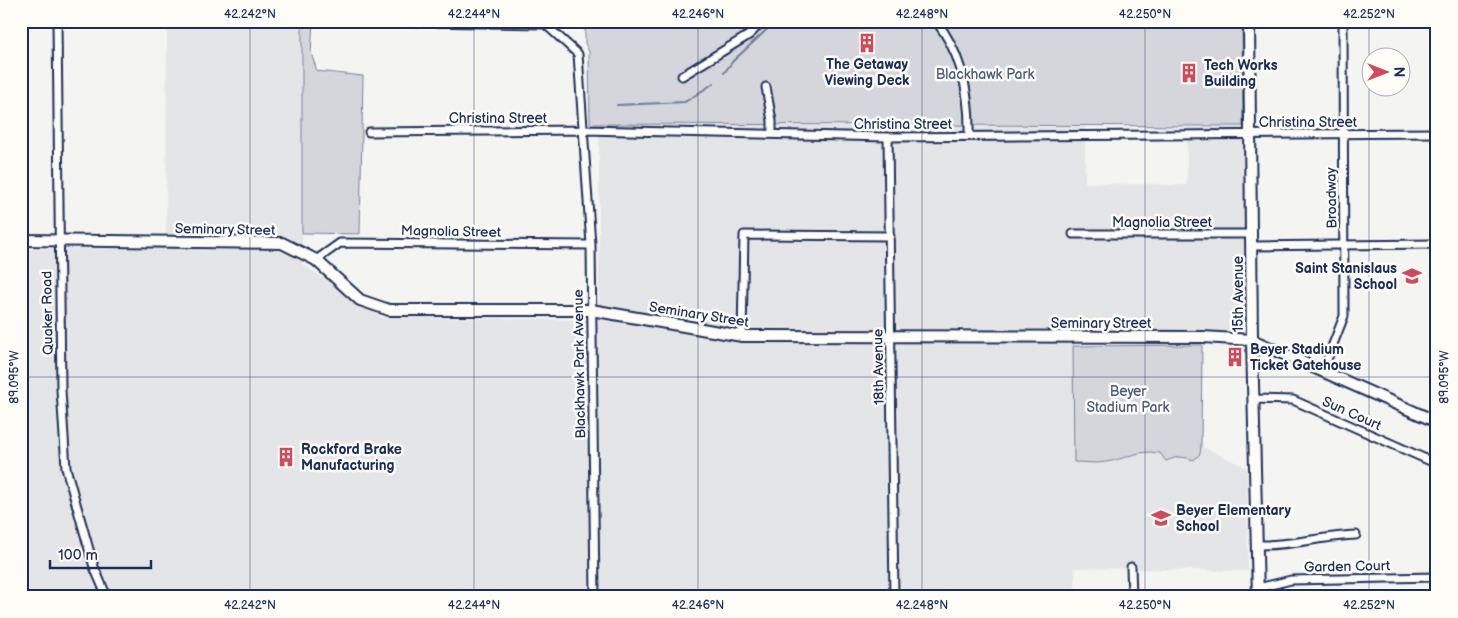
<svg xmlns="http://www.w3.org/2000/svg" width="1458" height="618" font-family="'Balsamiq Sans',sans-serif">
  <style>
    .built { fill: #e4e5e6 }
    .green { fill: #d4d6db; stroke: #78829c }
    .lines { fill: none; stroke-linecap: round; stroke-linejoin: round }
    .stream { stroke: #717c98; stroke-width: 2 }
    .street-casing { stroke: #1b2f5e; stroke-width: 11 }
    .secondary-casing { stroke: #1b2f5e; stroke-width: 14 }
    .street { stroke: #fdfcf7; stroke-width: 7 }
    .secondary { stroke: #fdfcf7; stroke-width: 10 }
    .ticks { fill: none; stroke: #1b2f5e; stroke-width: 1; stroke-opacity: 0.45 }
    .labels { text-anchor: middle; stroke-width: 5; stroke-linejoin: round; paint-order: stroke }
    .poi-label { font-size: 14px; font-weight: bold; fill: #1b2f5e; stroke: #fdfcf7; text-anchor: start }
    .park-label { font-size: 14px; fill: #49597d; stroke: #fdfcf7 }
    .street-label { font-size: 14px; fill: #1b2f5e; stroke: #fdfcf7 }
    .neatline { fill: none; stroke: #1b2f5e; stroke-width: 2 }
    .ticks-label { font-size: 12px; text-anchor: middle; fill: #1b2f5e }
  </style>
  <rect width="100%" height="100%" fill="#f4f4f1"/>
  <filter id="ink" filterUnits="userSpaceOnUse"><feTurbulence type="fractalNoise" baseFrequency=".02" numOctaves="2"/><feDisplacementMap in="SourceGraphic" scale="10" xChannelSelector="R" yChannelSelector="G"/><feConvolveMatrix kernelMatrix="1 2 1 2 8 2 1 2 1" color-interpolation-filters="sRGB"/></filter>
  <g filter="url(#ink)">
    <path class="built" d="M167 21H302V264L381 317 599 320V124L1085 127V183L1187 185V128L1146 127 1243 126 1246 335 1075 329 1074 462H1106L1138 452 1160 453 1201 446 1247 468 1248 571 1075 568V597H21V249L166 248Z"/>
    <path class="green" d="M302 21H313L311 53 317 71 363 76 360 234 302 233Z
      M588 21H1242L1243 126 590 124 589 52 585 43V29L588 28Z
      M1202 345 1201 446 1200 454 1194 460C1181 456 1179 456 1166 461L1160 453C1137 449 1127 459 1106 462 1096 464 1084 462 1074 462L1073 346Z"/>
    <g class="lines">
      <path class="stream" d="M724 73 733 61 776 21
        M617 105 685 102 714 83"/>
      <defs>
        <path id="street" d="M57 21 61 390 66 468 94 567 107 597
          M358 21 545 24
          M545 21V24L578 54 591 245 595 597
          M936 21C962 54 970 95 969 136
          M682 76 749 35 763 21
          M766 87 772 121V134
          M369 132 584 130 888 137 1437 133
          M888 137 894 597
          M1073 234H1252
          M1252 246 1437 244
          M316 260 340 243 591 245
          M742 336 744 235 890 236
          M1323 370 1344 316 1343 21
          M1253 399 1293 400 1437 464
          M1257 545C1291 546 1323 536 1356 535
          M1131 567 1132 597
          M1258 588 1291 580 1437 577"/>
        <path id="secondary" d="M1249 21 1252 340 1258 597
          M21 240 282 243 316 260 360 300 389 310H591L742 336 1203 337 1252 340 1437 422"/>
      </defs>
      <use href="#street" class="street-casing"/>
      <use href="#secondary" class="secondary-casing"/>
      <use href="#street" class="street"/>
      <use href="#secondary" class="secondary"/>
    </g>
  </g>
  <path class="ticks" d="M26 21V597M250 21V597M474 21V597M698 21V597M922 21V597M1145 21V597M1369 21V597M21 377H1437"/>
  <defs>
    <symbol id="building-bare" viewBox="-9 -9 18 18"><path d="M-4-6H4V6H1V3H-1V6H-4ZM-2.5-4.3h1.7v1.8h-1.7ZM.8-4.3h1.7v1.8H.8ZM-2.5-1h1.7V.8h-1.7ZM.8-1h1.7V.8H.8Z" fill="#d1495b" stroke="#fdfcf7" stroke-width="2.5" paint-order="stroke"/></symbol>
    <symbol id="school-bare" viewBox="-9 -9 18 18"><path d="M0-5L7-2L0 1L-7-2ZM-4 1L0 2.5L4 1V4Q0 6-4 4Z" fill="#d1495b" stroke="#fdfcf7" stroke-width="2.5" paint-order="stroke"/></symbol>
  </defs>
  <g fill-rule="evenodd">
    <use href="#building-bare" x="853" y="29" width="28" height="28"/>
    <use href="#building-bare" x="1175" y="59" width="28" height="28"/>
    <use href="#school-bare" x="1398" y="262" width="28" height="28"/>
    <use href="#building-bare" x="1221" y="343" width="28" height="28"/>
    <use href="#building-bare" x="272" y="443" width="28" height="28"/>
    <use href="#school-bare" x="1147" y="504" width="28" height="28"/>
  </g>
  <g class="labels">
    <g class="poi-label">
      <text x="867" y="69" text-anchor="middle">The Getaway<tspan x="867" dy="16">Viewing Deck</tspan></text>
      <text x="1204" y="70">Tech Works<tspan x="1204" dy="16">Building</tspan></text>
      <text x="1397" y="273" text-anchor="end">Saint Stanislaus<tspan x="1397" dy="16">School</tspan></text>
      <text x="1250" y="354">Beyer Stadium<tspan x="1250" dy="16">Ticket Gatehouse</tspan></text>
      <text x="301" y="454">Rockford Brake<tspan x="301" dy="16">Manufacturing</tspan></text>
      <text x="1176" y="515">Beyer Elementary<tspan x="1176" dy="16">School</tspan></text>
    </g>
    <g class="park-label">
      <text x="985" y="79">Blackhawk Park</text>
      <text x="1128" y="396">Beyer<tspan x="1128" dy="16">Stadium Park</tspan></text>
    </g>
    <g class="street-label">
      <text x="498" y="123">Christina Street</text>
      <text x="1308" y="127">Christina Street</text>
      <text x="903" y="129">Christina Street</text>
      <text transform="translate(1331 198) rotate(-91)" y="5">Broadway</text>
      <text x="1162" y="227">Magnolia Street</text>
      <text transform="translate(225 229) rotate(1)" y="5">Seminary Street</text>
      <text transform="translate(451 231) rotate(1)" y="5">Magnolia Street</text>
      <text transform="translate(1238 294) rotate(-90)" y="5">15th Avenue</text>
      <text transform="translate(47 313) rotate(-91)" y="5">Quaker Road</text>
      <text transform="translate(699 314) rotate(9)" y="5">Seminary Street</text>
      <text x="1101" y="328">Seminary Street</text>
      <text transform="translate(579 364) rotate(-91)" y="5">Blackhawk Park Avenue</text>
      <text transform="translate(878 367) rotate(-91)" y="5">18th Avenue</text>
      <text transform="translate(1352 413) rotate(24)" y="5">Sun Court</text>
      <text transform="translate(1347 566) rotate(-1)" y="5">Garden Court</text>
    </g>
  </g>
  <rect width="1458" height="618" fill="none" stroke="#fdfcf7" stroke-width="55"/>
  <g transform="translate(1386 72) rotate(90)"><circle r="24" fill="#fdfcf7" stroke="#a3aaba"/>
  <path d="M0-4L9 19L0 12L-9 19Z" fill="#d1495b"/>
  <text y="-8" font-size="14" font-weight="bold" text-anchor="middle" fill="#1b2f5e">N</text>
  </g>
  <path d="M50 560v8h101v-8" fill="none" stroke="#1b2f5e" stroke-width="2.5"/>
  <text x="58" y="560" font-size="15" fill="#1b2f5e" stroke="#fdfcf7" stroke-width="4" paint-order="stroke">100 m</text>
  <rect x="28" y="28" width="1402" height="562" class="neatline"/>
  <g class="ticks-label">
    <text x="250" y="18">42.242°N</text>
    <text x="474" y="18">42.244°N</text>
    <text x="698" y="18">42.246°N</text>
    <text x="922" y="18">42.248°N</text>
    <text x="1145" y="18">42.250°N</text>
    <text x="1369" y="18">42.252°N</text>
    <text transform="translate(1444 377) rotate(-90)" y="4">89.095°W</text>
    <text transform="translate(14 377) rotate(-90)" y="4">89.095°W</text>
    <text x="250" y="609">42.242°N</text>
    <text x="474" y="609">42.244°N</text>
    <text x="698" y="609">42.246°N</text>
    <text x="922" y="609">42.248°N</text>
    <text x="1145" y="609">42.250°N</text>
    <text x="1369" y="609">42.252°N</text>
  </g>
</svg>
